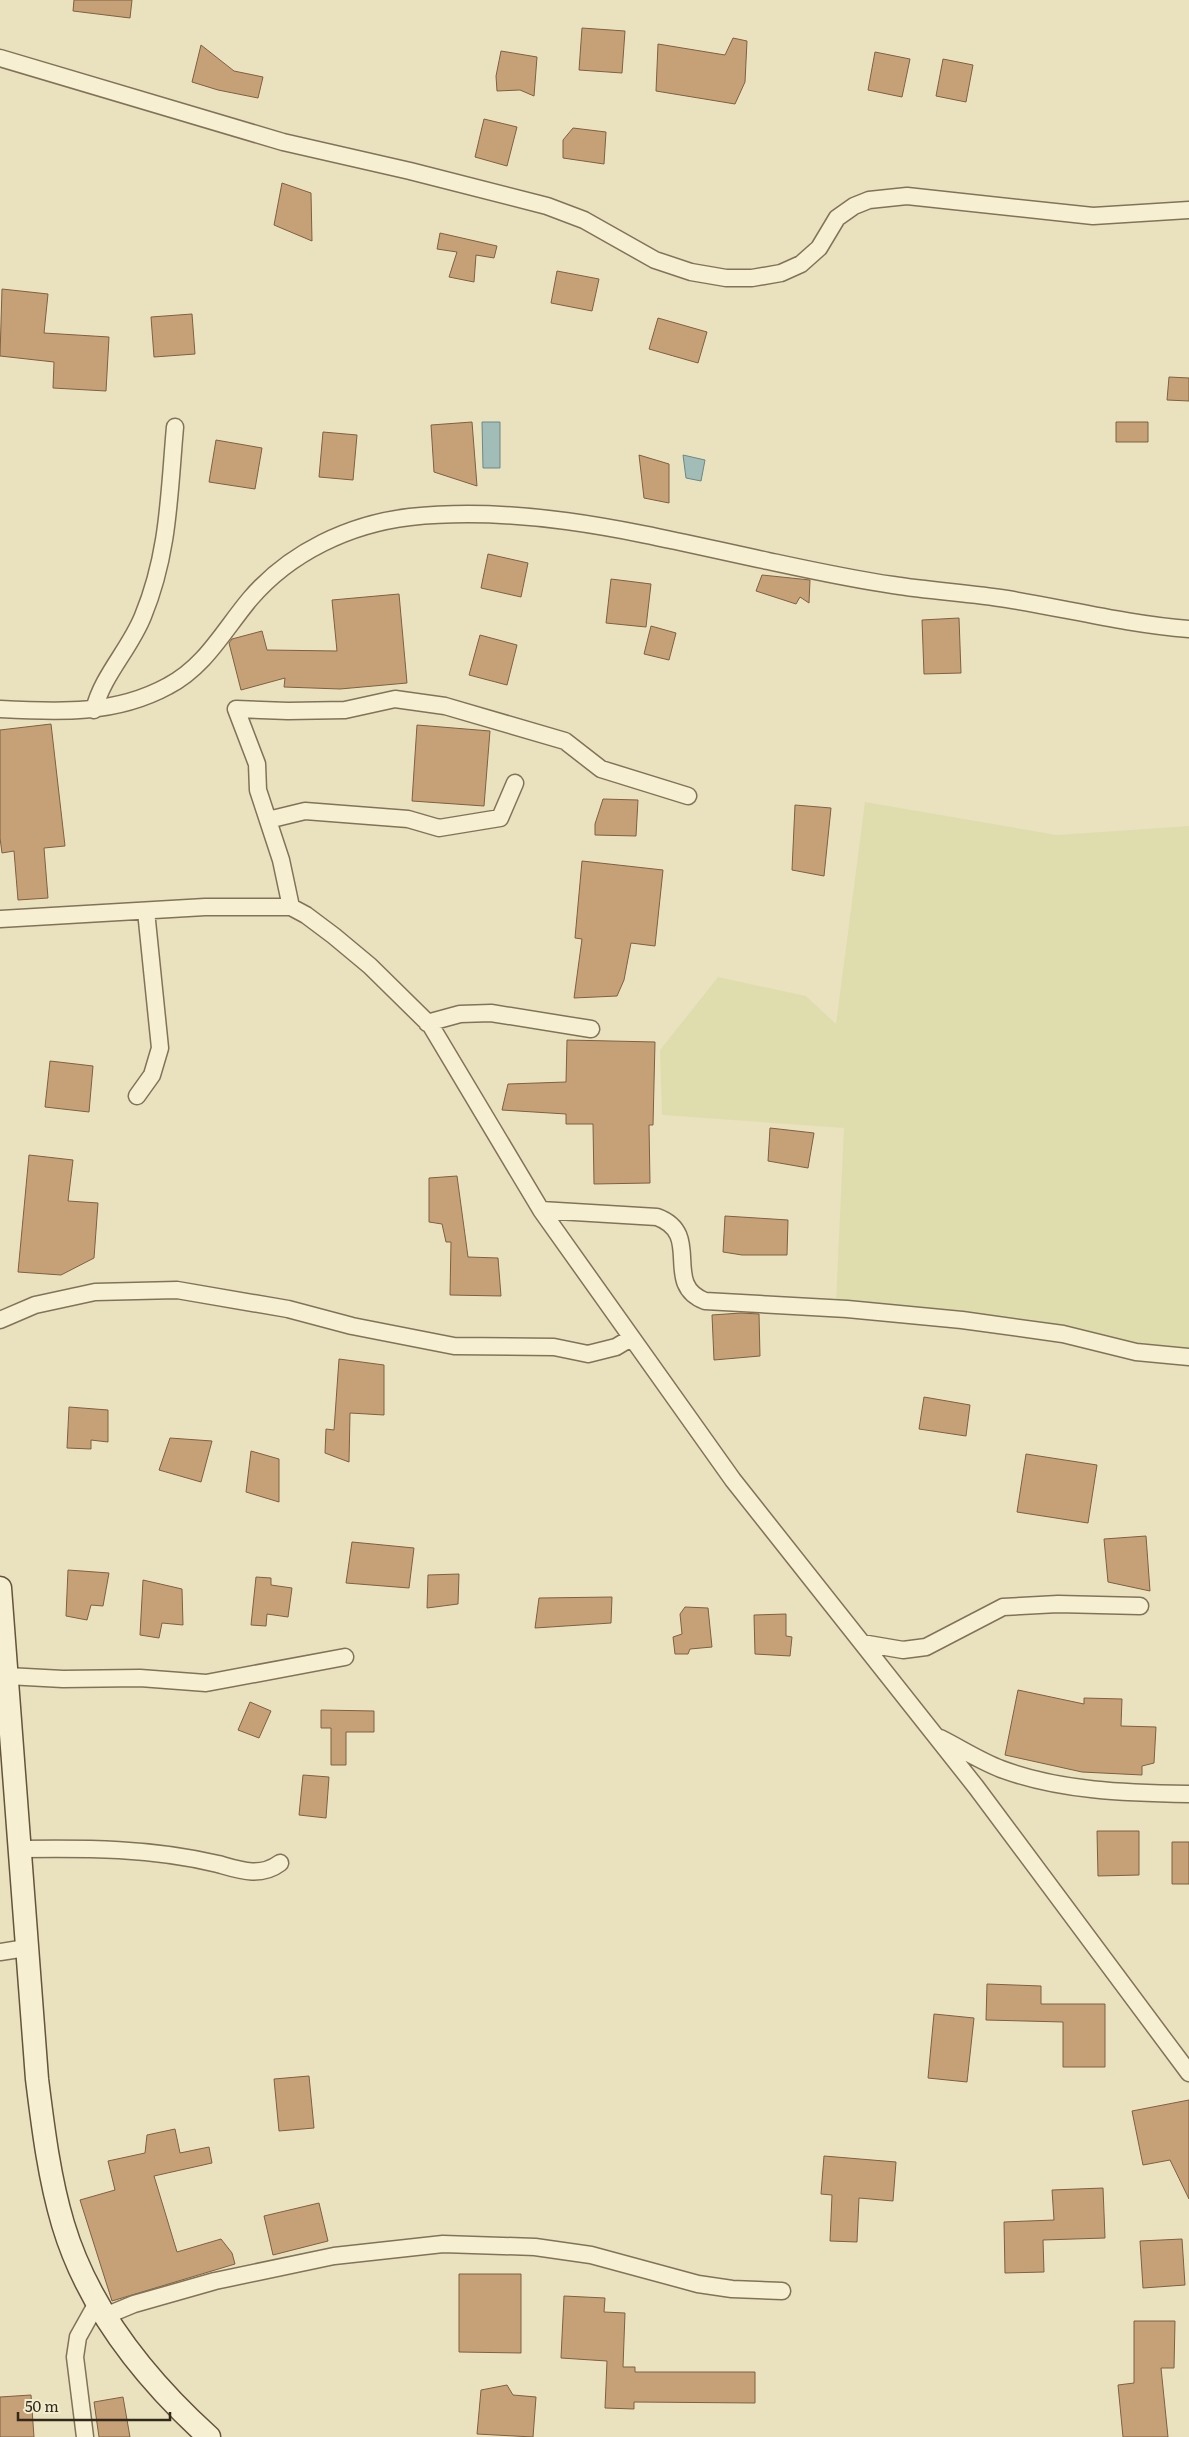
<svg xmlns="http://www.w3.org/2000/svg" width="1189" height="2437" font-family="Literata,serif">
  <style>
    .farmland { fill: #dfddad }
    .water { fill: #a2bcb8; stroke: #6a8985 }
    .building { fill: #c6a177; stroke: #7f6040 }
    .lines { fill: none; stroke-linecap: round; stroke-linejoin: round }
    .street-casing { stroke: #817359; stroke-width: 19 }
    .secondary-casing { stroke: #63543c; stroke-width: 25 }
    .street { stroke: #f6efd1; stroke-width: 16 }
    .secondary { stroke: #f6efd1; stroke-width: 22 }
  </style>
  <rect width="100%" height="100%" fill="#eae2bf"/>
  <path class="farmland" d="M865 802 1057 835 1189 826V1349L1139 1343 1049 1326 836 1302 844 1128 662 1115 660 1050 718 977 806 996 836 1024Z"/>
  <path class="water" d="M482 422H500V468H483Z
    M683 455 705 460 701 481 686 478Z"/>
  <path class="building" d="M74 0H132L130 18 73 11Z
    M582 28 625 31 622 73 579 70Z
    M733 38 747 41 745 82 735 104 656 91 658 44 725 55Z
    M201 45 234 71 263 77 258 98 218 90 192 82Z
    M501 51 537 57 534 96 520 90 497 91 496 76Z
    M875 52 910 59 902 97 868 90Z
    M943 59 973 65 966 102 936 96Z
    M484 119 517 127 507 166 475 157Z
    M573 128 606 132 604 164 563 158V140Z
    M282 183 311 193 312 241 274 225Z
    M440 233 497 246 494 258 476 255 474 282 449 277 457 252 437 249Z
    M557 271 599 279 592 311 551 303Z
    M2 289 48 294 44 333 109 337 106 391 53 388 54 362 0 356Z
    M192 314 195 354 154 357 151 317Z
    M658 318 707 332 698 363 649 349Z
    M1169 377 1189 378V401L1167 400Z
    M472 422 477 486 434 472 431 425Z
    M1116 422H1148V442H1116Z
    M323 432 357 435 353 480 319 477Z
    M216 440 262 448 255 489 209 482Z
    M639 455 669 464V503L644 498Z
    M488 554 528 563 521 597 481 588Z
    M762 575 810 580 809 603 800 597 796 604 756 591Z
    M611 579 651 584 646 627 606 623Z
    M399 594 407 683 340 689 284 687 285 678 241 690 229 643 232 639 262 631 267 650 337 651 332 600Z
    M959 618 961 673 924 674 922 620Z
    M651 626 676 633 669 660 644 654Z
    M480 635 517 645 507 685 469 675Z
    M51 724 65 846 44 848 48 898 18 900 14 851 2 853 0 838V730Z
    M417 725 490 731 484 806 412 801Z
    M603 799 638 800 636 836 595 835V824Z
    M795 805 831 808 824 876 792 870Z
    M582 861 663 870 655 946 631 943 624 980 617 996 574 998 582 939 575 938Z
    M567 1040 655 1042 653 1125H649L650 1183 594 1184 593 1124H566V1114L502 1110 508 1084 566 1082Z
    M50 1061 93 1066 89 1112 45 1107Z
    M770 1128 814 1133 808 1168 768 1161Z
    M29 1155 73 1160 68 1201 98 1203 94 1258 61 1275 18 1272Z
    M457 1176 468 1257 498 1258 501 1296 450 1295 451 1242H446L442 1224 429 1222V1178Z
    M725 1216 788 1220 787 1255H742L723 1252Z
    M741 1313 759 1314 760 1356 714 1360 712 1315Z
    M339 1359 384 1365V1415L350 1413 349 1462 325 1453 326 1429 334 1430Z
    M924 1397 970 1405 966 1436 919 1429Z
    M69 1407 108 1410V1442L91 1440V1449L67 1448Z
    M170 1438 212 1441 201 1482 159 1470Z
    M251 1451 279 1459V1502L246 1492Z
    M1026 1454 1097 1465 1088 1523 1017 1512Z
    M1146 1536 1150 1591 1108 1582 1104 1539Z
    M352 1542 414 1548 409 1588 346 1583Z
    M68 1570 109 1573 103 1606 91 1605 87 1620 66 1616Z
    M459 1574 458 1604 427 1608 428 1575Z
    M256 1577 271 1578V1585L292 1588 288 1617 267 1614 266 1626 251 1625Z
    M143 1580 182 1589 183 1625 162 1623 159 1638 140 1635Z
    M612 1597 611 1623 535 1628 539 1598Z
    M685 1607 708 1608 712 1647 690 1649 688 1654H675L673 1637 682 1634 680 1614Z
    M786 1614V1636L792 1637 790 1656 755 1654 754 1615Z
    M1018 1690 1084 1704V1698L1122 1699 1121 1726 1156 1727 1154 1763 1142 1766V1775L1082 1772 1005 1755Z
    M250 1702 271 1711 259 1738 238 1730Z
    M321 1710 374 1711V1732H346V1765H331V1728H321Z
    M303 1775 329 1777 326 1818 299 1815Z
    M1097 1831H1139V1875L1098 1876Z
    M1172 1842H1189V1884H1172Z
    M987 1984 1041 1986V2004H1105V2067H1063V2022L986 2020Z
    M934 2014 974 2018 967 2082 928 2078Z
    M309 2076 314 2128 279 2131 274 2079Z
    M1189 2100V2199L1170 2160 1143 2165 1132 2111Z
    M175 2129 180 2153 209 2147 212 2163 154 2176 177 2252 221 2239 232 2253 235 2264 112 2301 80 2200 115 2190 108 2161 145 2153 147 2135Z
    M824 2156 896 2162 893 2201 859 2198 857 2242 830 2241 832 2195 821 2194Z
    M1103 2188 1105 2238 1043 2240 1044 2272 1005 2273 1004 2222 1054 2220 1052 2190Z
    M319 2203 328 2241 273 2255 264 2216Z
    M1182 2239 1185 2285 1143 2288 1140 2241Z
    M459 2274H521V2353L459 2352Z
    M564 2296 605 2298 604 2312 625 2313 623 2367H635V2372H755V2403L634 2402V2409L605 2408 607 2361 561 2358Z
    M1134 2321H1175L1174 2368H1161L1168 2437H1123L1118 2385 1134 2383Z
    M507 2385 513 2395 536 2397 533 2437 477 2434 481 2390Z
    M31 2395 34 2437H0V2397Z
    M123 2397 130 2437H99L94 2402Z"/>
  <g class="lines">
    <defs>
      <path id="street" d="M0 58 283 142 410 171 547 206 584 220 655 260 691 272 726 278H752L781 273 801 264 819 248 837 218 854 206 869 200 907 196 1093 216 1189 210
        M0 709C58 712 115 715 168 686 205 667 224 630 250 599 290 552 350 524 410 517 533 504 650 536 768 561 810 570 851 579 893 585 931 591 969 593 1007 599 1068 609 1127 624 1189 629
        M94 710C102 676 130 649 143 616 169 553 169 494 175 427
        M268 820 305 811 408 819 439 828 500 818 515 783
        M291 907 281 860 258 790 257 764 236 709 288 711 345 710 395 699 445 706 565 741 601 769 688 796
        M0 919 205 907H291L306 915 334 936 370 966 431 1026 541 1210 733 1480 976 1787 1189 2073
        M427 1023 460 1014 491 1013 591 1029
        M137 1096 152 1075 160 1048 146 911
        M541 1210 657 1217C704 1234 661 1284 705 1301L847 1309 962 1320 1063 1334 1136 1352 1189 1357
        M0 1320 35 1305 95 1292 177 1290 288 1309 352 1326 454 1346 554 1347 588 1354 616 1347 631 1338
        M862 1643 903 1650 926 1647 1003 1607 1058 1604 1140 1606
        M7 1676 63 1679 140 1678 206 1683 345 1657
        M940 1738C960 1748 980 1761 1001 1769 1060 1791 1126 1793 1189 1794
        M19 1849C86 1848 152 1848 218 1864 239 1870 260 1878 280 1863
        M0 1952 26 1948
        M105 2316 134 2304 215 2281 334 2256 443 2244 535 2247 591 2255 698 2284 732 2289 782 2291
        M85 2437 75 2357 78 2337 97 2303"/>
      <path id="secondary" d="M0 1588 37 2079C43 2127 49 2177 63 2224 88 2308 145 2379 209 2437"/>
    </defs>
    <use href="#street" class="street-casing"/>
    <use href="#secondary" class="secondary-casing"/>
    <use href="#street" class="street"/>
    <use href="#secondary" class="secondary"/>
  </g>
  <path d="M18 2412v8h152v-8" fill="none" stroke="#32291c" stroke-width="2.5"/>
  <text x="25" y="2412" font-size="15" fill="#32291c" stroke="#f2ecce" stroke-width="4" paint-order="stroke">50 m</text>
</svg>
